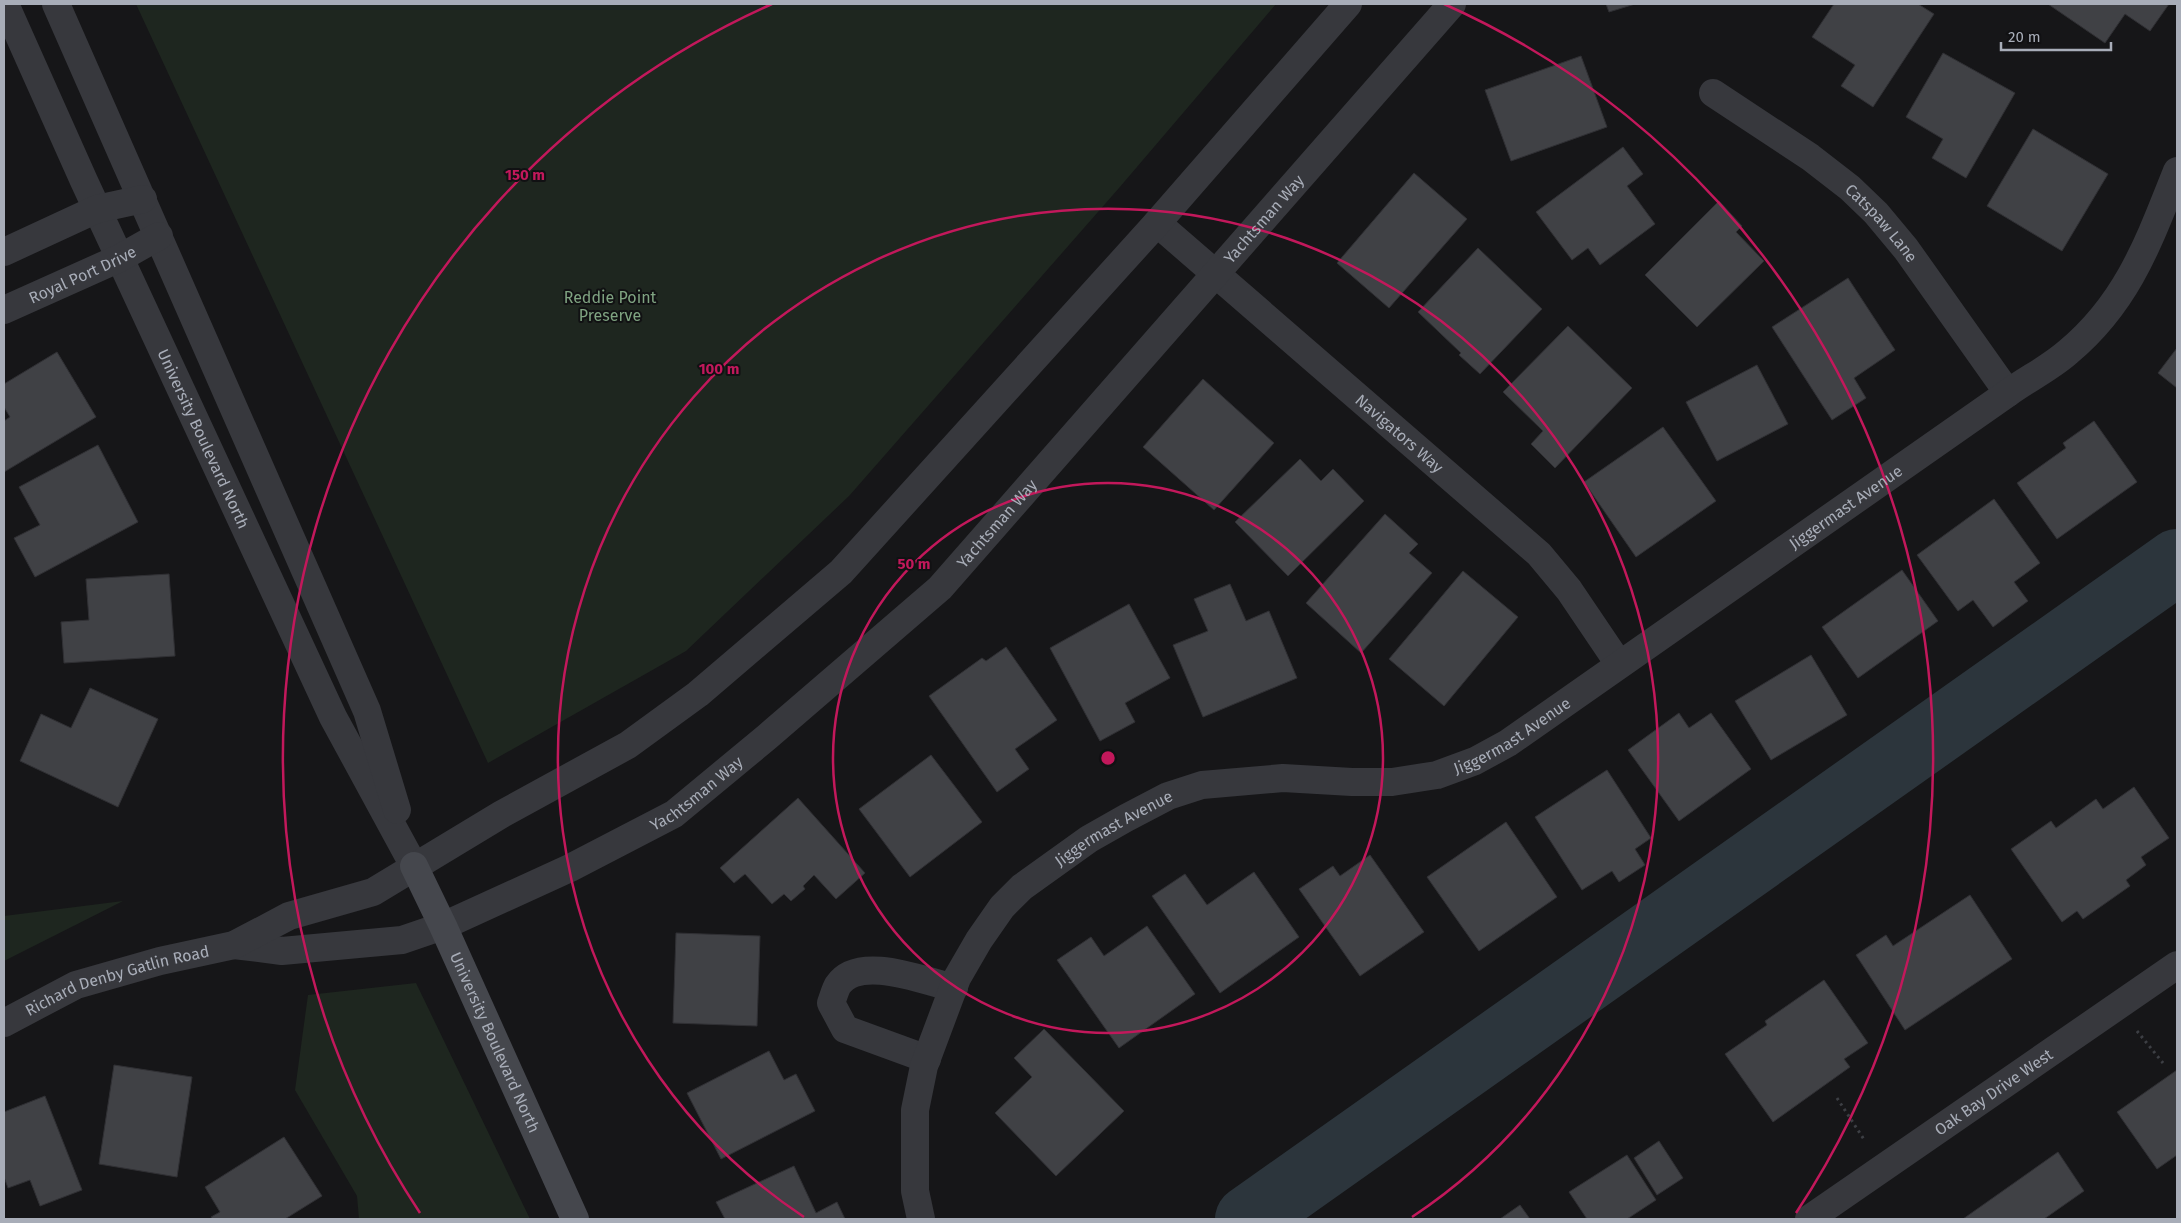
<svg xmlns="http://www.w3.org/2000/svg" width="2181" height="1223" font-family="'Fira Sans',sans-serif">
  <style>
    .green { fill: #1e261f }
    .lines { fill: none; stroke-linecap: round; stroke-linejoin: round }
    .river { stroke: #2c353c; stroke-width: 66 }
    .building { fill: #404145; stroke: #303034 }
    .path { stroke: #3d3f44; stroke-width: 3; stroke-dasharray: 2.5 4; stroke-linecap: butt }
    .street { stroke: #37383d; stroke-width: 28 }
    .secondary { stroke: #45474d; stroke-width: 28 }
    .ring { fill: none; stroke: #c2185b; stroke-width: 2.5 }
    .labels { text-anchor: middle; stroke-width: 4; stroke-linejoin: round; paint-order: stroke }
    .street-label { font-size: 16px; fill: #a8adb8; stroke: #111113 }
    .park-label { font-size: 16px; fill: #7fa381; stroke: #111113 }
    .centre { fill: #c2185b; stroke: #111113; stroke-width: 2.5 }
    .ring-label { font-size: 15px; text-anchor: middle; font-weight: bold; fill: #c2185b; stroke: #111113; stroke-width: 4; stroke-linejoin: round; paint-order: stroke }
  </style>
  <rect width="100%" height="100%" fill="#161618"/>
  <path class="green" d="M136 4H1276L1119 188 849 496 686 651 488 763Z
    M123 901 4 961V916Z
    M416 983 530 1219H359L357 1196 295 1090 308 995Z"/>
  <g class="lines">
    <path class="river" d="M1248 1219 2177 562"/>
  </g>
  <path class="building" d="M1606 4H1635L1609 12Z
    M1834 4H1918L1934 14 1873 107 1841 86 1855 65 1812 37Z
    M2048 4H2169L2150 31 2125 14 2105 43Z
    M1943 53 2015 93 1966 178 1932 158 1943 139 1906 117Z
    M1581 56 1607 127 1511 161 1485 90Z
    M2033 129 2108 174 2062 251 1987 206Z
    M1623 147 1643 174 1627 186 1655 224 1600 265 1588 248 1572 260 1536 212Z
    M1414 173 1467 219 1389 308 1337 263Z
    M1719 201 1742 226 1736 232 1764 261 1697 327 1645 275Z
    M1478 248 1542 309 1480 374 1459 355 1461 353 1418 312Z
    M1848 278 1895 350 1854 378 1866 398 1832 420 1772 327Z
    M1568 326 1632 388 1555 468 1531 444 1543 431 1503 392Z
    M2177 348V388L2158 373Z
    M57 352 96 417 4 472V421L10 417 4 407V384Z
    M1757 365 1788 424 1717 461 1686 402Z
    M1203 379 1274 443 1214 510 1143 447Z
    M2094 421 2137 482 2057 539 2017 483 2066 448 2063 443Z
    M1663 427 1716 501 1636 557 1584 482Z
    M98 445 138 522 35 577 14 538 40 525 19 487Z
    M1300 459 1321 481 1333 469 1364 501 1288 576 1235 522Z
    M1994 499 2040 563 2014 582 2028 601 1993 627 1973 600 1958 611 1917 555Z
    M1385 514 1418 544 1409 553 1432 573 1361 653 1306 603Z
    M1902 570 1938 621 1858 678 1822 627Z
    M1463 571 1518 617 1444 706 1389 659Z
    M169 574 175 656 64 663 61 622 89 620 86 579Z
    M1230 584 1246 621 1269 611 1297 678 1203 717 1173 645 1208 631 1194 599Z
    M1129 604 1170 678 1125 703 1135 722 1100 741 1050 648Z
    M1006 647 1057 720 1015 749 1029 769 997 792 929 696 982 658 986 661Z
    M1811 655 1847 715 1771 760 1735 701Z
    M90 688 158 719 118 807 20 761 41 714 71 728Z
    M1679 713 1689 728 1711 713 1751 769 1679 821 1628 750Z
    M931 755 982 822 910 877 859 809Z
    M1607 770 1651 838 1635 849 1645 865 1619 882 1612 871 1582 890 1535 817Z
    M2134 787 2169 838 2141 857 2146 865 2126 880 2130 886 2083 919 2077 911 2062 922 2011 849 2051 821 2056 828 2096 799 2103 809Z
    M798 798 865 873 836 899 814 875 803 886 805 889 791 901 784 894 772 904 745 874 734 883 720 868Z
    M1506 822 1557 897 1479 951 1427 877Z
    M1370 855 1424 932 1360 976 1299 889 1333 866 1340 876Z
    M1254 872 1299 937 1220 993 1152 896 1185 874 1207 905Z
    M1970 895 2012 959 1905 1030 1856 955 1886 935 1893 946Z
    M1147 926 1195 994 1119 1048 1057 960 1091 937 1104 956Z
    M676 933 760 936 757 1026 673 1023Z
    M1824 980 1868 1043 1844 1059 1850 1067 1773 1122 1725 1054 1767 1025 1765 1021Z
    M1044 1029 1124 1111 1056 1176 995 1113 1032 1077 1014 1058Z
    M769 1051 784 1080 796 1074 815 1111 721 1159 687 1093Z
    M114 1065 192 1077 177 1177 99 1164Z
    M2177 1070V1155L2157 1169 2117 1112Z
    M45 1096 82 1190 40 1206 30 1180 8 1188 4 1177V1112Z
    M284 1137 322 1196 285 1219H212L211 1217 220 1212 205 1187Z
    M1659 1141 1683 1178 1657 1195 1634 1158Z
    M2058 1152 2084 1191 2044 1219H1963Z
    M1627 1155 1656 1200 1627 1219H1587L1569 1192Z
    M794 1166 816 1213 837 1202 845 1219H725L716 1202Z
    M1520 1205 1530 1219H1500Z"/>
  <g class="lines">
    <path class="path" d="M2137 1031 2163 1063
      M1837 1098 1865 1141"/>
    <g class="street">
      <path id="s1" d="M5 4 84 181 333 717 414 866"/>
      <path d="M56 4 367 711 397 810"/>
      <path id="s2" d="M1713 93 1810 157 1850 188 1876 213 1906 249 2008 393"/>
      <path id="s3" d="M1157 223 1539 554 1569 590 1619 664"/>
      <path d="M4 252 97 209 143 199"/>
      <path id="s4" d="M4 310 120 258 159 236"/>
      <path id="s5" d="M234 945 282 951 402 940 443 926 570 868 674 814 767 737 940 588 1452 4"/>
      <path id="s6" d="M4 1023 76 985 160 961 234 945 289 916 373 892 502 814 628 745 698 694 841 572 1157 223 1348 4"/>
      <path d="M927 1059 845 1029 831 1003C833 998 835 990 838 985 859 954 924 981 954 988"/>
      <path id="s7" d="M921 1219 915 1191V1110L924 1066 957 978 979 940 1002 907 1022 887 1089 839 1126 818 1168 796 1202 785 1283 778 1352 782H1392L1437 775 1475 761 1508 743 2008 393C2027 379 2050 368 2068 352 2128 302 2149 241 2177 171"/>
      <path id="s8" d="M1809 1219 2177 965"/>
    </g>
    <path class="secondary" id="s9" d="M414 866 443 926 575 1219"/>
  </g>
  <g class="ring">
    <circle cx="1108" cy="758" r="275"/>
    <path d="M804 1217A550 550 0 1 1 1412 1217"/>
    <path d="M420 1213A825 825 0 0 1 772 4M1444 4A825 825 0 0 1 1796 1213"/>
  </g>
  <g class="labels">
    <g class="street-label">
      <text dy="6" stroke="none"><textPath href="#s5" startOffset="1309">Yachtsman Way</textPath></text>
      <text dy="6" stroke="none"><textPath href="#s2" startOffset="214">Catspaw Lane</textPath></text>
      <text dy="6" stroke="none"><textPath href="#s4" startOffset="86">Royal Port Drive</textPath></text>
      <text dy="6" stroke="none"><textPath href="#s3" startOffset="321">Navigators Way</textPath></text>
      <text dy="6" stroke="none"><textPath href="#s1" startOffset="478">University Boulevard North</textPath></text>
      <text dy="6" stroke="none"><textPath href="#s7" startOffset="1295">Jiggermast Avenue</textPath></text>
      <text dy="6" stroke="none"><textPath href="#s5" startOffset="904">Yachtsman Way</textPath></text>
      <text dy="6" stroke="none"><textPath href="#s7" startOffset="890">Jiggermast Avenue</textPath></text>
      <text dy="6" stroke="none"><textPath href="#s5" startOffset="499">Yachtsman Way</textPath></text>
      <text dy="6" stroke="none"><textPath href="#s7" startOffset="470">Jiggermast Avenue</textPath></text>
      <text dy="6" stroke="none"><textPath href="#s6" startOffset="122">Richard Denby Gatlin Road</textPath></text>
      <text dy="6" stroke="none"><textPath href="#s9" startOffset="194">University Boulevard North</textPath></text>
      <text dy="6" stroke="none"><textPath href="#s8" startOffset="224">Oak Bay Drive West</textPath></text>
    </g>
    <g class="park-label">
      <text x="610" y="303">Reddie Point<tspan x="610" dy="18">Preserve</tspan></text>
    </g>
  </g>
  <circle cx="1108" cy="758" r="8" class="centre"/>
  <g class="ring-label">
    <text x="525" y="180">150 m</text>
    <text x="719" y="374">100 m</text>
    <text x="914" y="569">50 m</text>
  </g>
  <rect width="2181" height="1223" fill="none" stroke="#a8adb8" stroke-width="10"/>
  <path d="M2001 42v8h110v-8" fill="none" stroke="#a8adb8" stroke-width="2.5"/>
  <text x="2008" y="42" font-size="15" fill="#a8adb8" stroke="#111113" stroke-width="4" paint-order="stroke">20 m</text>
</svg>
